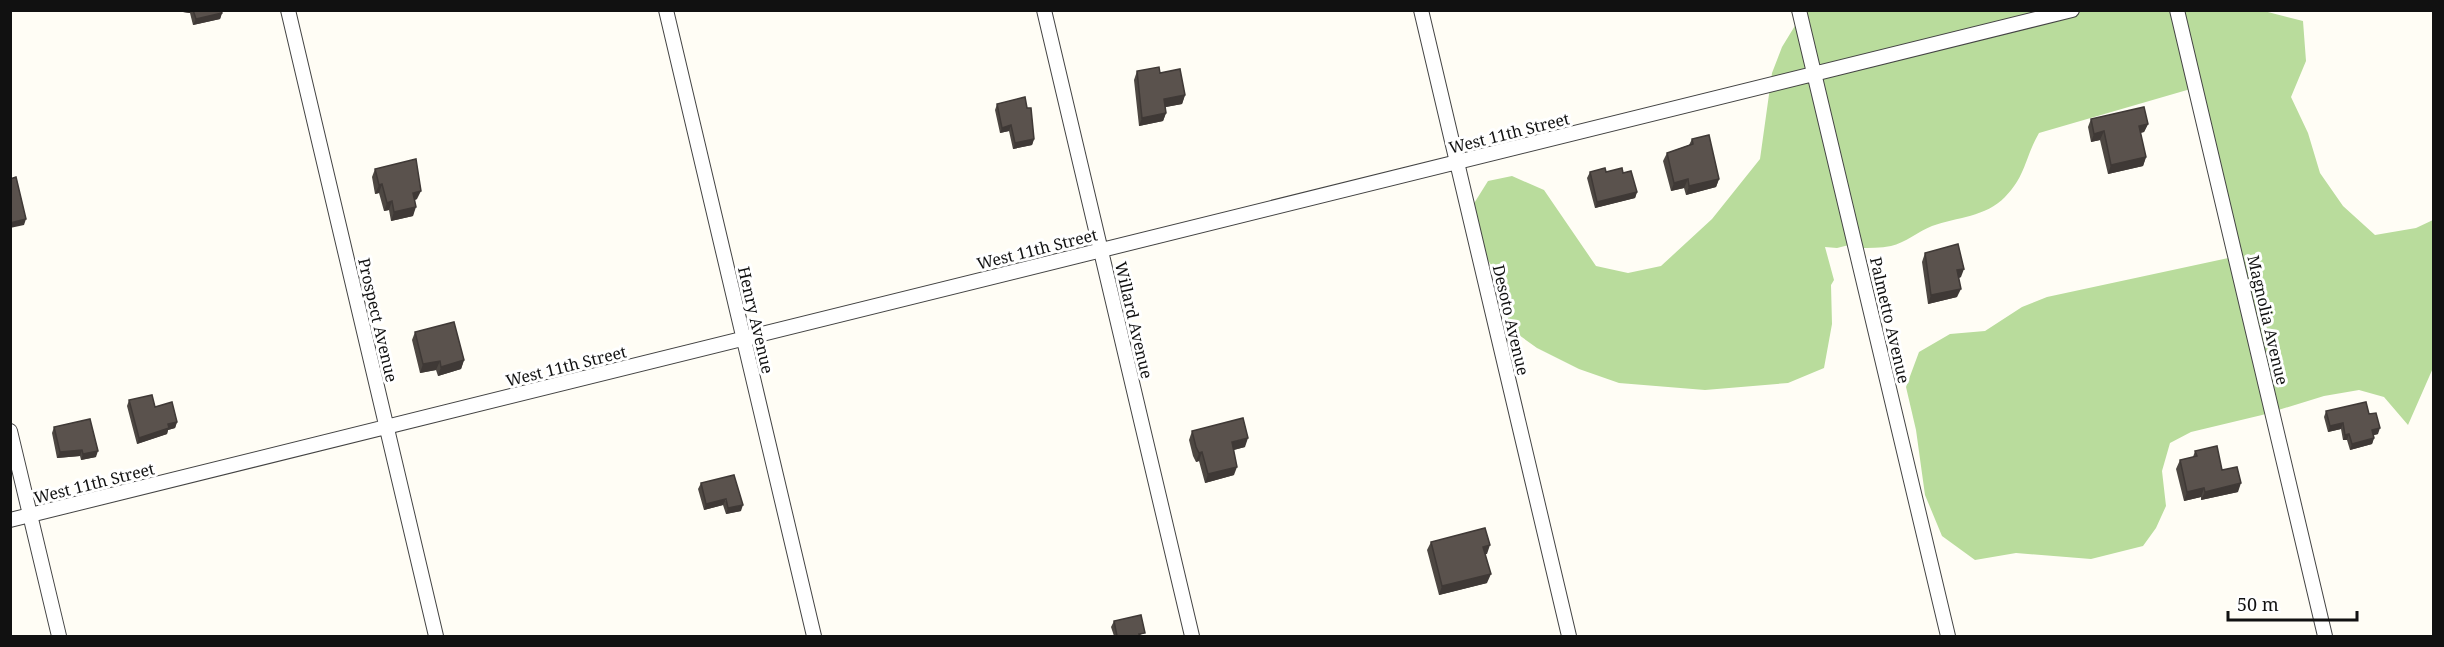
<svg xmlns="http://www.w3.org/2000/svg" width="2444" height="647" font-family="'Noto Serif',serif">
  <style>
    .forest { fill: #b9dc9c }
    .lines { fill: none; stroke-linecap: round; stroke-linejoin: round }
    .street-casing { stroke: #444; stroke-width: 16 }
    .street { stroke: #fff; stroke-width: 14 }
    .wall { fill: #4d4742 }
    .shaded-wall { fill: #3f3936 }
    .building { fill: #5a524d; stroke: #3f3936; stroke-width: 1.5 }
    .labels { text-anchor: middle; stroke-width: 6; stroke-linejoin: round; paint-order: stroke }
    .street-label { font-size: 16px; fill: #111; stroke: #fff }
  </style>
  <rect width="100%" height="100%" fill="#fffdf5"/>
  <path class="forest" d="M1804 11H2264L2303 21 2306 61 2291 97 2308 133 2320 173 2343 206 2375 235 2416 228 2433 220V368L2408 425 2384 397 2359 390 2324 396 2262 415 2191 432 2170 443 2162 471 2166 506 2156 528 2143 546 2091 559 2016 553 1975 560 1942 536 1925 495 1916 430 1906 387 1919 352 1950 334 1985 331 2022 307 2047 297 2233 257 2194 88 2039 133C2025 157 2026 176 2005 197 1986 217 1957 217 1932 226 1919 231 1905 243 1891 246 1881 248 1869 248 1858 248L1857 243 1837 248 1825 247 1834 280 1831 285 1832 324 1824 368 1788 383 1705 390 1619 383 1579 369 1537 348 1505 325 1496 272 1485 256 1473 205 1488 181 1512 176 1544 190 1596 266 1628 273 1661 266 1712 219 1760 159 1772 73 1782 47Z"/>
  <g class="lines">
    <defs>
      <path id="street" d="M288 10 436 636
        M666 10 814 636
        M1044 10 1192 636
        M1421 10 1569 636
        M1799 10 1948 636
        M2177 10 2325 636
        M10 431 59 636
        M10 520 2072 10"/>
    </defs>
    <use href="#street" class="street-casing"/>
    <use href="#street" class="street"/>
  </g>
  <path class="wall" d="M182 10H221L222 13 220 19 193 25 190 13 183 12Z
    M1137 71 1160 73 1185 95 1182 104 1165 107 1166 113 1163 121 1139 126 1134 80Z
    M997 104 1034 139 1032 145 1013 149 1009 131 1000 133 995 110Z
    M2091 119 2148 124 2144 132 2140 133 2146 157 2143 166 2108 174 2100 140 2091 142 2088 127Z
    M1692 139 1719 179 1716 187 1686 195 1684 188 1671 191 1663 161 1667 153 1689 145Z
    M375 169 417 199 415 200 413 216 391 221 389 210 384 211 379 193 375 194 372 177Z
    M1590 172 1623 173 1637 192 1635 198 1595 208 1587 178Z
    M1925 253 1961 277 1959 278 1957 297 1928 304 1922 262Z
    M415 332 464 360 461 369 438 376 436 370 420 373 412 340Z
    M129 400 155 407 177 422 175 428 168 430 167 434 137 444 127 406Z
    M2326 411 2369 414 2378 434 2374 435V438L2372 444 2350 450 2347 440H2343L2341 429 2328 432 2324 417Z
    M54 427 96 457 81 460 80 456 57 458 52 433Z
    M1192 431 1245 447 1234 450V475L1205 483 1199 461 1196 462 1193 456 1189 440Z
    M2195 451 2222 470 2238 492 2201 500V497L2184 501 2176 469 2180 460 2193 457Z
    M701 483 741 511 726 514 723 505 704 510 698 489Z
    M1431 542 1487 554H1485L1487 583 1439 595 1427 550Z
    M1114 621 1144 636H1114L1111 627Z"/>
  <path class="shaded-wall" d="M183 10H191L190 13 183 12Z
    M222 13 220 19 193 25 196 19Z
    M1185 95 1182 104 1161 108 1164 99Z
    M1166 113 1163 121 1139 126 1142 118Z
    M2148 124 2144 132 2135 134 2139 126Z
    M1011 125 1009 131 1000 133 1002 128Z
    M2104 131 2100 140 2091 142 2094 134Z
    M1034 139 1032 145 1013 149 1015 143Z
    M2146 157 2143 166 2108 174 2111 165Z
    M1688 179 1684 188 1671 191 1674 183Z
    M1719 179 1716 187 1686 195 1689 186Z
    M382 184 379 193 375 194 379 185Z
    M421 191 417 199 410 201 413 193Z
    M1637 192 1635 198 1595 208 1597 202Z
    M392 201 389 210 384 211 387 203Z
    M416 207 413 216 391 221 394 212Z
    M26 219 24 225 10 228V223Z
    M1964 269 1961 277 1954 279 1957 270Z
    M1961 289 1957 297 1928 304 1931 295Z
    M464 360 461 369 438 376 441 367Z
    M440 361 436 370 420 373 423 364Z
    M177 422 175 428 168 430 167 434 137 444 139 438 168 424Z
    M2343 423 2341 429 2328 432 2330 426Z
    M2380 428 2378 434 2370 436 2372 430Z
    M2349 434 2347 440H2343L2345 435Z
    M1248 438 1245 447 1229 451 1232 442Z
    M2374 438 2372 444 2350 450 2352 444Z
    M82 450 80 456 57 458 60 452Z
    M98 451 96 457 81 460 83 454Z
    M1202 452 1199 461 1196 462 1199 453Z
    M1237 467 1234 475 1205 483 1208 474Z
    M2241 483 2238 492 2201 500 2205 492Z
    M2204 488 2201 497 2184 501 2187 492Z
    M726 499 723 505 704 510 706 504Z
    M743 505 741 511 726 514 728 508Z
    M1490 545 1487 554 1480 555 1483 547Z
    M1491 574 1487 583 1439 595 1442 586Z"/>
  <path class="building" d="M193 10H221L222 13 196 19Z
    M1159 67 1160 73 1180 69 1185 95 1164 99 1166 113 1142 118 1137 71Z
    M1025 97 1027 108H1031L1034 139 1015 143 1011 125 1002 128 997 104Z
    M2144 107 2148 124 2139 126 2146 157 2111 165 2104 131 2094 134 2091 119Z
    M1709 135 1719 179 1689 186 1688 179 1674 183 1667 153 1693 144 1692 139Z
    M416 159 421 191 413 193 416 207 394 212 392 201 387 203 382 184 379 185 375 169Z
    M1605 168 1606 172 1622 168 1623 173 1631 171 1637 192 1597 202 1590 172Z
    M16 177 26 219 10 223V179Z
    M1958 244 1964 269 1957 270 1961 289 1931 295 1925 253Z
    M454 322 464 360 441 367 440 361 423 364 415 332Z
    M152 395 155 407 172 402 177 422 168 424 169 428 139 438 129 400Z
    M2366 402 2369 414 2376 413 2380 428 2372 430 2374 438 2352 444 2349 434 2345 435 2343 423 2330 426 2326 411Z
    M1243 418 1248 438 1232 442 1237 467 1208 474 1202 452 1199 453 1196 447 1192 431Z
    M90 419 98 451 83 454 82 450 60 452 54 427Z
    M2217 446 2222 470 2237 467 2241 483 2205 492 2204 488 2187 492 2180 460 2197 456 2195 451Z
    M734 475 743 505 728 508 726 499 706 504 701 483Z
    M1485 528 1490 545 1483 547 1491 574 1442 586 1431 542Z
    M1141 615 1145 633 1139 634 1140 636H1117L1114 621Z"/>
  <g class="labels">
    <g class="street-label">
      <text transform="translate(1509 133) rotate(-14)" y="6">West 11th Street</text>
      <text transform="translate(1037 249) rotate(-14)" y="6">West 11th Street</text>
      <text transform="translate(378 320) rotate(77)" y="6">Prospect Avenue</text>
      <text transform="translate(756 320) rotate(77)" y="6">Henry Avenue</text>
      <text transform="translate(1134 320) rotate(77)" y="6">Willard Avenue</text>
      <text transform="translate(1511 320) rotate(77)" y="6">Desoto Avenue</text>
      <text transform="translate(1890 320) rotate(77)" y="6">Palmetto Avenue</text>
      <text transform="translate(2268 320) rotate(77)" y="6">Magnolia Avenue</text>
      <text transform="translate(566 366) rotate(-14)" y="6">West 11th Street</text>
      <text transform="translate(94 483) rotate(-14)" y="6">West 11th Street</text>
    </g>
  </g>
  <rect width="2444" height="647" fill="none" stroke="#111111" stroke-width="24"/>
  <path d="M2228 611v9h129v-9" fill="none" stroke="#111111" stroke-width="3"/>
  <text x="2237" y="611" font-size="18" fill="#111111" stroke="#ffffff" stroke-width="4.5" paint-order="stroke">50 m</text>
</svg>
